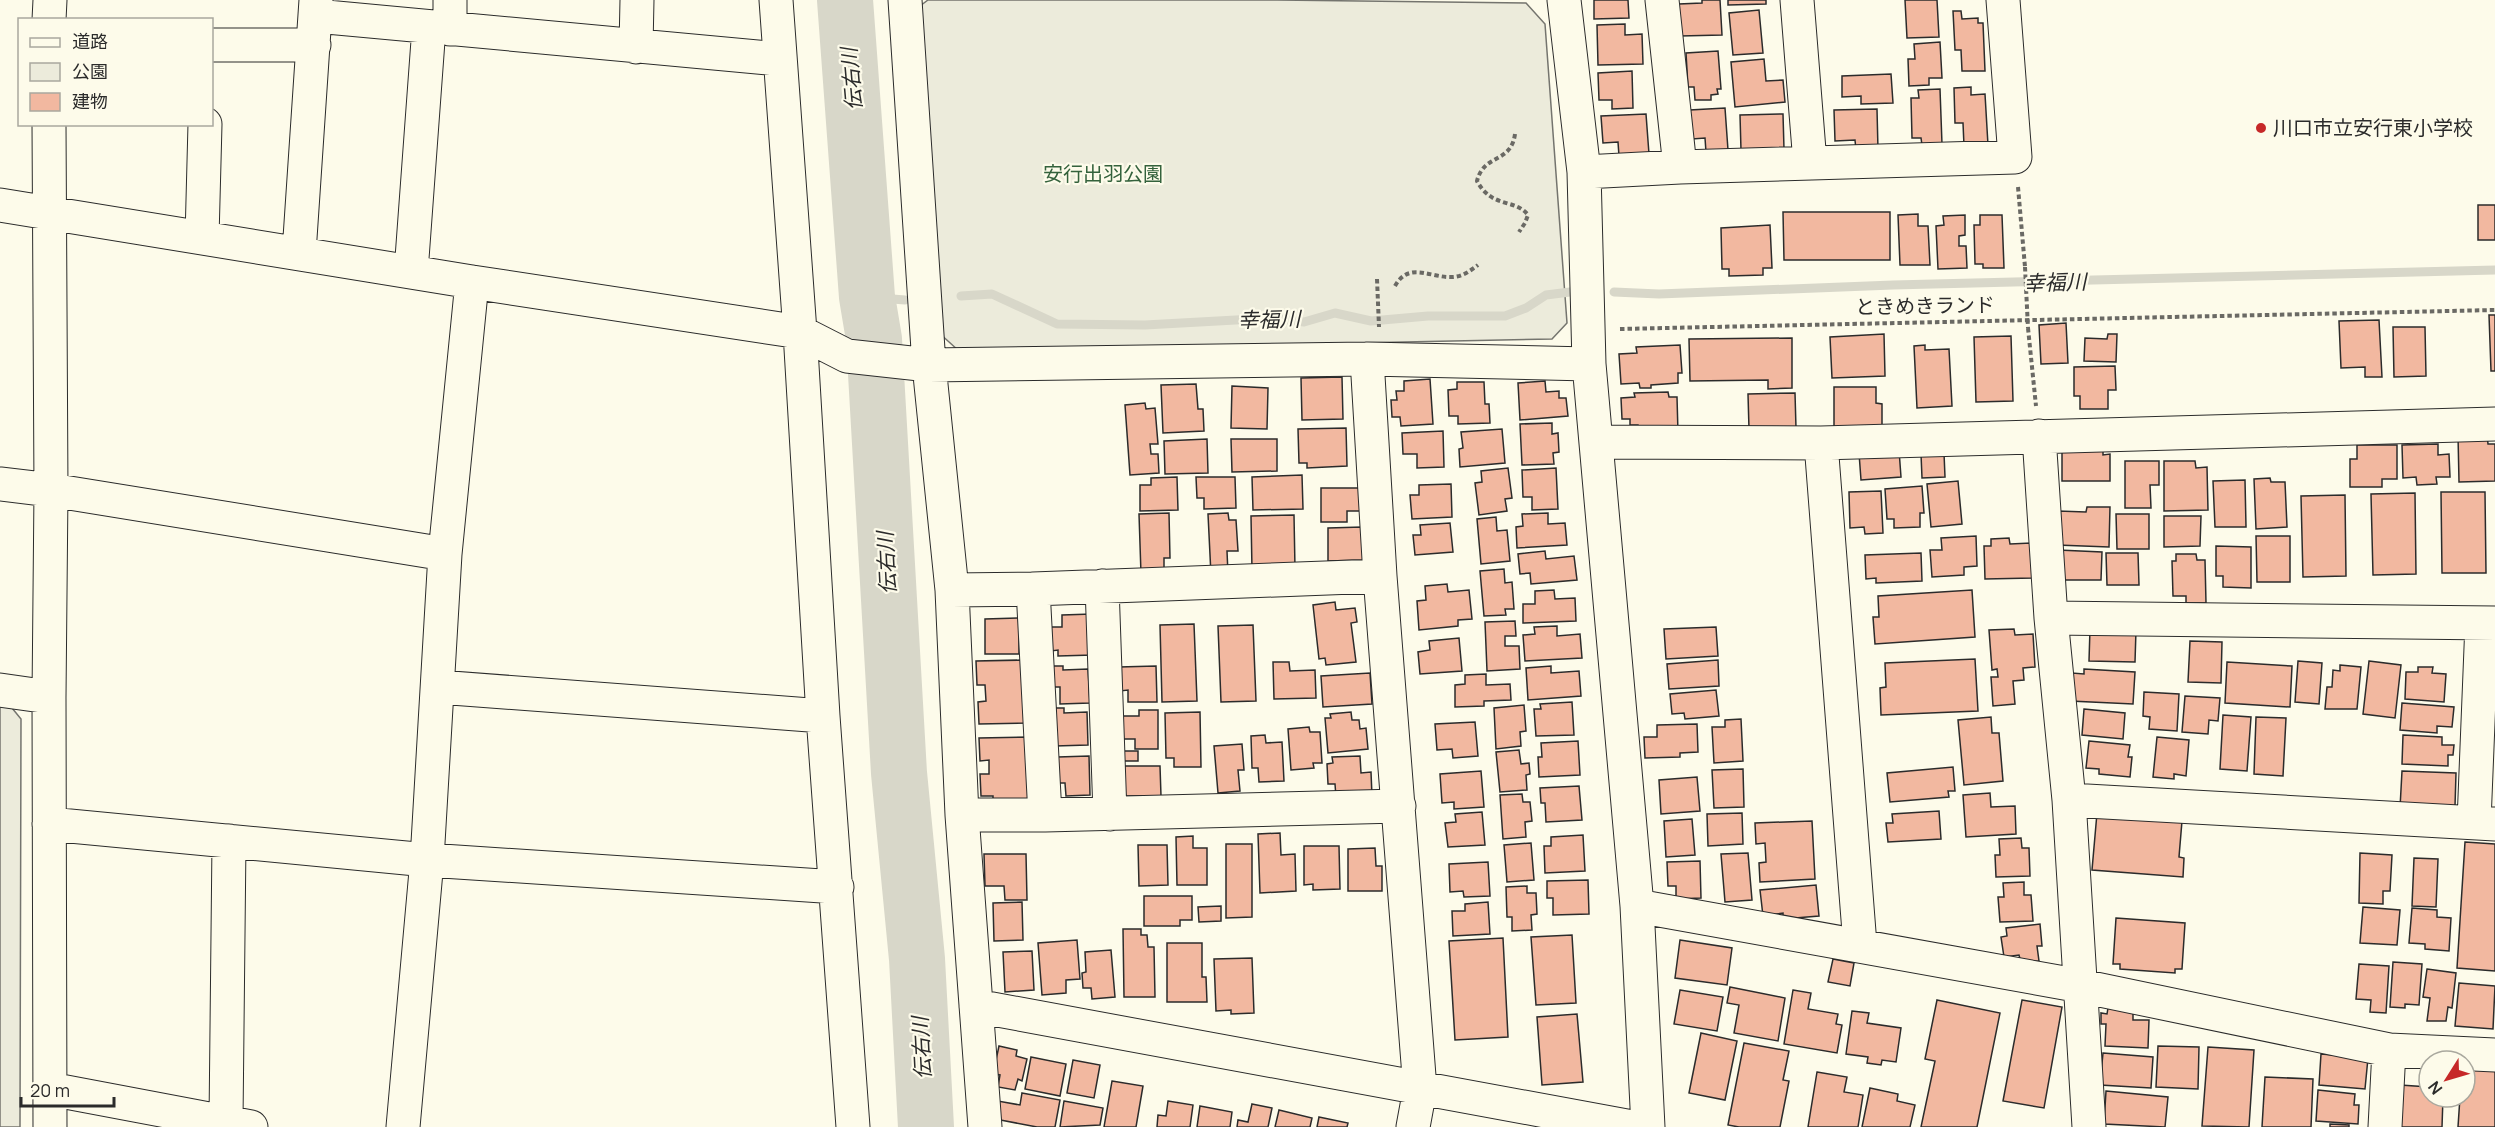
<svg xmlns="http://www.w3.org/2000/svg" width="2495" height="1127" font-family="Manrope,'Noto Sans JP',sans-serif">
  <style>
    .green { fill: #ecebdb; stroke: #74746e; stroke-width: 1.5 }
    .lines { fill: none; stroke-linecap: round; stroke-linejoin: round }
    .stream { stroke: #d8d7c9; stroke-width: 9 }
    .river { stroke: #d8d7c9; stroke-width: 56 }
    .building { fill: #f2b8a0; stroke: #2b2b2b; stroke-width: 1.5 }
    .minor-casing { stroke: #2b2b2b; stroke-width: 35 }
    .path { stroke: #6a6964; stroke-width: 4; stroke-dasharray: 4.5 3; stroke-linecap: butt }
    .minor { stroke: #fdfbea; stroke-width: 33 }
    .path-bridge { stroke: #6a6964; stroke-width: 4; stroke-dasharray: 4.5 3; stroke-linecap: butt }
    .poi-dot { fill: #c62828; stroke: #fdfbea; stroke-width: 2 }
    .labels { text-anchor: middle; stroke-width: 4.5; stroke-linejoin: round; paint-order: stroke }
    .poi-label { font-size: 20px; fill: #2b2b2b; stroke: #fdfbea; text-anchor: start }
    .park-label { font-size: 20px; fill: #34623c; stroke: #fdfbea }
    .street-label { font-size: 20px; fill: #2b2b2b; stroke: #fdfbea }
    .water-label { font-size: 21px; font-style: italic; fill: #2b2b2b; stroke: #fdfbea }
  </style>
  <rect width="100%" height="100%" fill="#fdfbea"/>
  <path class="green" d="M928 0H1277L1526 3 1545 24 1567 323 1552 339 959 351 938 332 916 9Z
    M0 706 12 708 21 719 20 1127H0Z"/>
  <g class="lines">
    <path class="stream" d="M1614 292 1659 294 1893 285 2495 270
      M961 296 992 294 1057 324 1145 325 1272 318 1304 322 1335 313 1371 321 1428 316H1505L1526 308 1546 295 1578 291
      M867 297 905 300"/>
    <path class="river" d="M845 0 867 297 874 339 899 773 917 959 926 1127"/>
  </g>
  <path class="building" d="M1594 0H1628L1629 18 1594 19Z
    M1702 0H1720L1722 35 1680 36 1679 4 1702 3Z
    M1728 0H1766V4L1728 5Z
    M1905 0H1937L1939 37 1907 38Z
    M1759 10 1763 53 1733 55 1729 13Z
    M1953 11H1961L1962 19 1978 18V23H1983L1985 71H1962L1961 50H1955Z
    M1625 24V35L1642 34 1643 64 1598 65 1597 25Z
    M1940 42 1942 78H1929V85L1909 86 1908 59H1915L1914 44Z
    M1718 51 1721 89H1717L1718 94 1711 95V100H1695L1694 87H1688L1686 53Z
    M1764 59 1766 81 1783 80 1785 102 1735 107 1731 62Z
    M1632 71 1633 108 1612 109V100H1599L1598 73Z
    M1891 74 1893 103 1861 104V96L1842 97V76Z
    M1971 87V95L1985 94 1988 145 1964 146 1963 123H1955L1954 88Z
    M1940 89 1942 144 1922 145 1921 138H1912L1911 98H1919L1918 90Z
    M1725 108 1728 150 1706 152 1705 138 1692 139 1690 110Z
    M1877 109 1878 150H1856L1855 140 1835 141 1834 110Z
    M1646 114 1649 154 1619 156 1618 142 1603 143 1601 116Z
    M1783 114 1784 149 1741 150 1740 115Z
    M2478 205H2495V240H2478Z
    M1783 212H1890V260H1784Z
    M1918 214V226H1928L1930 265H1900L1898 215Z
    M1965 215V235L1959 236V246H1966L1967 268 1938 269 1936 226 1944 225 1943 216Z
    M1980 215H2002L2004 268H1983V264H1975L1974 225H1980Z
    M1770 225 1772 268H1763V275L1729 276V269H1722L1721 228Z
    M2489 315H2495V371H2491Z
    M2379 320 2382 377H2365V367L2341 368 2339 321Z
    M2066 323 2068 363 2041 364 2039 325Z
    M2393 327H2425L2426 376 2394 377Z
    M1884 334 1885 376 1832 378 1830 337Z
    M2108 334H2117L2116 362 2084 361 2085 338 2107 339Z
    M2011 336 2013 401 1976 402 1974 337Z
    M1792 338V388L1768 389V380L1690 381 1689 339Z
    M1680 345 1682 373H1678V383L1651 385V388H1640L1639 383 1621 384 1619 354 1637 353 1636 347Z
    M1925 345V350L1949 349 1952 406 1917 408 1914 346Z
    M2115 366 2116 390H2108V409H2080V396H2074V367Z
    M1342 377 1343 419 1302 420 1301 378Z
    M1430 379 1433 424 1401 426 1400 417H1392L1391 400H1397L1396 391H1404V381Z
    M1545 381 1546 392 1559 391V398H1566L1568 416 1520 420 1518 383Z
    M1457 382H1484L1485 404H1489L1490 423 1458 424V416H1449L1448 390 1457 389Z
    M1196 384 1198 409H1203L1204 431 1163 433 1161 385Z
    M1232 386 1268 388 1267 429 1231 428Z
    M1834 387H1876V403L1882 404V427H1834Z
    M1668 392 1669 397H1677L1678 433 1639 434 1638 425H1630V419H1622L1621 398 1635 397 1634 393Z
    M1795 393 1796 428 1749 429 1748 394Z
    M1145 403 1146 409 1155 408 1158 444H1150L1151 454H1158L1159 473 1130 475 1125 405Z
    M1552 423V434L1558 433 1559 452 1553 453 1554 464 1522 465 1520 424Z
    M1346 428 1347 466 1307 468V463H1299L1298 429Z
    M1502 429 1505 463 1460 467 1459 449 1463 448 1461 432Z
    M1443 431 1444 467 1417 468V454H1403L1402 433Z
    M2487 434 2488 444H2495V481L2459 482 2458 435Z
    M1207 439 1208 473 1165 474 1164 441Z
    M1231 439H1277V471L1232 472Z
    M2062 444H2103V455L2110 454V481H2062Z
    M2438 444V455L2449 454 2450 477H2436L2437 484 2417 485 2416 477 2403 478 2402 445Z
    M2357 445H2397V479H2382V487H2350V459H2357Z
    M1899 450 1901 477 1861 480 1859 453Z
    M1944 453 1945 477 1922 478 1921 454Z
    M2125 461H2159V485H2150L2151 508H2125Z
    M2164 461H2195L2196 468 2207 467 2208 510 2164 511Z
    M1508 468 1512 498 1505 499 1507 511 1479 515 1475 483 1482 482 1481 471Z
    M1556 468 1558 509 1532 510V497H1523L1522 470Z
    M1302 475 1303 509 1253 510 1252 477Z
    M1177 477 1178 510 1140 511V485H1151V478Z
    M1196 477H1235L1236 508 1204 509V498H1197Z
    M2270 478 2271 482H2285L2287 527 2256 529 2254 479Z
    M2245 480 2246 527H2215L2213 481Z
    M1958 481 1962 524 1931 527 1927 484Z
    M1451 484 1452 517 1412 519 1410 495H1419V485Z
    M1922 486 1924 513H1920V527L1894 528V519H1887L1885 489Z
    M1321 488H1360V511H1347V522H1321Z
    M1881 491 1883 533 1865 534 1864 527 1850 528 1849 492Z
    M2441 492H2485L2486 573H2442Z
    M2415 493 2416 574 2373 575 2371 494Z
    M2345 495 2346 576 2303 577 2301 496Z
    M2087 507H2110L2109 547 2057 545 2058 511 2086 512Z
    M1169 513 1170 558H1164V573L1141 574 1139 514Z
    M1228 513 1229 520H1236L1238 551H1227L1228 574 1211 575 1208 514Z
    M1548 513V524L1565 523 1567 545 1517 548 1516 527 1523 526 1522 514Z
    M2116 514H2149V549H2117Z
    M1294 515 1295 569 1252 570 1251 516Z
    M2164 516H2201L2200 546 2164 547Z
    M1496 517 1497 531 1507 530 1510 561 1481 564 1477 519Z
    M1450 523 1453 552 1415 555 1413 535H1421L1420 525Z
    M1362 527 1363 560 1328 561V528Z
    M1976 536 1977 566 1964 567V575L1932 577 1930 550H1942L1941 538Z
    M2256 536H2290V582H2257Z
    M2009 538 2010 544 2031 543 2033 578 1985 579 1984 546H1991V539Z
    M2216 546 2251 547V588L2223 587V576H2216Z
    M2058 550 2102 552 2101 580H2058Z
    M1545 551 1546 559 1574 556 1577 580 1531 584 1530 573 1520 574 1518 554Z
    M1921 553 1922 581 1876 583V578L1866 579 1865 555Z
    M2106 553H2138L2139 585H2107Z
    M2176 554H2196L2197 560H2205L2206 603H2186V596H2173L2172 561H2176Z
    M1504 569 1505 583 1512 582 1514 609H1505L1506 615 1484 616 1480 571Z
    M1447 584 1448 592 1469 590 1472 619 1458 620V626L1419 630 1417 601 1426 600 1425 586Z
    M1554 590 1555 599 1575 598 1576 621 1523 623V604H1535V591Z
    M1972 590 1975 637 1875 644 1873 617H1879L1878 596Z
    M1335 602 1336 610 1355 608 1357 622 1351 623 1356 662 1326 665 1325 658 1319 659 1313 605Z
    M1092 614 1093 655 1058 656V650L1051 651V627H1062V615Z
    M1019 618V654H985V619Z
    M1515 621 1516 636H1505V646H1519L1520 669 1487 671 1485 622Z
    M1194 624 1197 701 1162 702 1160 625Z
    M1253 625 1256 701 1221 702 1218 626Z
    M1557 626V636L1580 634 1582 658 1525 661 1523 635 1535 634 1534 627Z
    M1716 627 1718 656 1666 659 1664 629Z
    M2014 629 2015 635 2033 634 2035 667 2023 668 2024 680 2013 681 2015 704 1993 706 1991 677H1998L1997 669 1992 670 1989 630Z
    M2090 629 2136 630 2135 662 2089 661Z
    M1459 638 1462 671 1420 674 1418 652 1430 650 1429 641Z
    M2190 641 2222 642 2221 683 2188 682Z
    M1975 659 1978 711 1881 715 1880 688 1886 687 1885 663Z
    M1024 660 1026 723 979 724 978 702 986 701 985 685H977L976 661Z
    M1718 660 1719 686 1669 689 1667 664Z
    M2298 661 2322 663 2319 704 2295 702Z
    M2369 661 2401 665 2395 718 2363 714Z
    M1273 662H1289L1290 671 1315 670 1316 698 1274 699Z
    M2227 662 2292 666 2290 707 2225 703Z
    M2340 665 2361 667 2357 709H2325L2327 687H2332L2333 670 2340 671Z
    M1052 666H1063V670L1088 669 1090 703 1060 704V687H1053Z
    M1156 666 1157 702H1128V690L1120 691 1119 667Z
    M1551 666V673L1579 671 1581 696 1528 700 1526 668Z
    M2418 667H2433L2432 673 2446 674 2444 702 2405 699 2406 672H2418Z
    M2084 669 2135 672 2133 704 2070 701 2072 673 2084 674Z
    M1370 673 1372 704 1323 707 1321 676Z
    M1486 674V685L1510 684 1511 700 1484 701V706L1455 707V685L1465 684V675Z
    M1716 690 1719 716 1685 719 1684 713 1672 714 1670 694Z
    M2144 692 2179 694 2177 731 2149 729 2150 717 2143 716Z
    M2185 696 2220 698 2218 721 2209 720 2208 734 2182 732Z
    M1572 702 1574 735 1536 736 1534 709H1541L1540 704Z
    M2402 703 2454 707 2452 727 2437 726V733L2400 730Z
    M1524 705 1526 731 1520 732 1521 746 1496 749 1494 708Z
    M1054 708H1064V713L1087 712 1088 745 1055 746Z
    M2084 709 2125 713 2123 739 2082 735Z
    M1139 710H1158V749H1135V739H1119V716H1139Z
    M1200 712 1201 767H1174V758H1166L1165 713Z
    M1351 712 1352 720H1359L1360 729 1366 728 1368 749 1328 753 1325 718H1331L1330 714Z
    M2223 715 2251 717 2247 771 2220 769Z
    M1991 717 1992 733H1999L2003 781 1964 785 1958 720Z
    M2256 717 2286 718 2283 776 2254 774Z
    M1741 719 1743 761 1714 763 1712 727H1725V720Z
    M1475 722 1478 756 1453 758 1452 749 1437 750 1435 724Z
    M1697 724 1698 752 1680 753V757L1645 758 1644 737H1657V725Z
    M1309 727 1310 732H1320L1322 763H1313L1314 768 1291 770 1288 729Z
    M1265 735 1266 743 1282 742 1284 781 1259 782 1258 768H1252L1251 736Z
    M2403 735 2442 737V745H2454L2453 755H2448V766L2402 764Z
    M1029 737V803L993 804V796H981L980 774H989V760L980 761 979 738Z
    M2157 737 2189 740 2186 776 2174 774V779L2153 777Z
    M1578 741 1580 775 1539 777 1538 757H1542L1541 743Z
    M2089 741 2130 745 2128 757H2132L2130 777 2099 774V769L2086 768Z
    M1242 744 1244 770H1238L1240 791 1218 793 1214 746Z
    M1519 750 1521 764 1529 763 1530 774 1526 775 1527 790 1500 792 1496 752Z
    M1118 751H1138V761H1118Z
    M1089 756 1090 795 1066 796 1065 783H1058V757Z
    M1360 756 1361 773 1371 772 1372 796 1336 797 1335 784H1328L1327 764 1333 763 1332 757Z
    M1116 766H1160L1161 796H1126Z
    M1953 767 1955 791H1948L1949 797 1890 802 1887 773Z
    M1743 769 1744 807 1714 808 1712 770Z
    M1481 771 1484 807 1454 809V802L1442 803 1440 774Z
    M2402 771 2456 773 2455 806 2400 808Z
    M1697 777 1700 811 1661 814 1659 780Z
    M1579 786 1582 820 1546 822 1545 803H1541L1540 788Z
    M1990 793 1991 807 2015 806 2016 834 1966 837 1963 795Z
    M1522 794 1523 802H1530L1532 821 1525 822 1526 837 1503 839 1500 795Z
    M1939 811 1941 839 1888 842 1886 823H1893L1892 814Z
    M1482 812 1485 845 1448 847 1445 823 1456 822 1455 814Z
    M1742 813 1743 844 1708 846 1707 814Z
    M2097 813 2182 821 2179 857 2184 858 2183 877 2092 870Z
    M1692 819 1695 855 1666 857 1664 821Z
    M1812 821 1815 879 1760 882 1759 863 1766 862 1765 843 1756 844 1755 823Z
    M1280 833 1281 855 1295 854 1296 891 1260 893 1258 834Z
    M1583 835 1585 871 1545 873 1544 846H1551V837Z
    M1193 836V848H1207V885H1177L1176 837Z
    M2021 838 2022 848H2029L2030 876 1996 877 1995 855H2000L1999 839Z
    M2465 842 2495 844V971L2457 968Z
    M1531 843 1534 880 1507 882 1504 845Z
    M1226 844H1252V917L1226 918Z
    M1138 845H1167L1168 885 1139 886Z
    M1304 846H1339L1340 889 1313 890V884L1304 885Z
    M1375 848 1376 866H1382V891H1348V849Z
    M1748 853 1752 900 1725 902 1721 854Z
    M2360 853 2392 855 2390 891H2383V904L2359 903Z
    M984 854H1026L1027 900H1005L1004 886H985Z
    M2414 858 2438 859 2436 907 2412 906Z
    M1700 861 1701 898 1676 899V886H1668L1667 862Z
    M1488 862 1490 896 1464 897 1463 891 1450 892 1449 864Z
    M1588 880 1589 914 1553 915V898H1547V881Z
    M2024 882V895H2031L2033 921 2000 922 1998 897H2004L2003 883Z
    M1816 885 1819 916 1783 919V913L1763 916 1760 890Z
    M1527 886V893H1536L1537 914 1531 915 1532 930 1512 931V917H1507L1506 887Z
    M1144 896H1192V920H1180V926H1144Z
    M1022 902 1023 940 994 941 993 903Z
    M1488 902 1490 934 1453 936 1452 911H1465V904Z
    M1221 906V921L1199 922 1198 907Z
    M2363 907 2400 910 2397 945 2360 943Z
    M2412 908 2437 910V917L2451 918 2449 951 2425 949V944L2409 943Z
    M2116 918 2185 923 2182 969H2175V973L2120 969V964H2113Z
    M2040 924 2042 946H2037L2039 961 2021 963 2019 955 2004 957 2001 937 2007 936 2006 928Z
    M1123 929H1141V935H1147L1148 947H1154L1155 997H1124Z
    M1572 935 1576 1003 1536 1005 1531 937Z
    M1503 938 1508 1037 1455 1040 1449 941Z
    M1077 940 1080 979 1066 980V993L1042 995 1038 943Z
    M1680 940 1732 948 1727 985 1675 978Z
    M1167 943H1202V977H1206L1207 1002H1167Z
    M1111 950 1115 997 1092 999 1091 988H1083L1082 973 1086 972 1085 952Z
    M1032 951 1034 990 1005 992 1003 952Z
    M1252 958 1254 1013 1231 1014V1010L1216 1011 1214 959Z
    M1833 959 1854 963 1850 986 1828 982Z
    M2393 962 2422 964 2419 1005 2405 1004V1008L2390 1007Z
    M2359 964 2389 966 2386 1013 2370 1012 2371 1000 2356 999Z
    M2427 969 2456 973 2452 1008 2448 1007 2446 1021H2427L2430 998 2423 997Z
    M2459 983 2495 986 2493 1029 2455 1026Z
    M1730 987 1785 998 1778 1041 1734 1033 1739 1005 1727 1003Z
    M1680 990 1723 997 1717 1031 1674 1024Z
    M1793 990 1811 993 1808 1009 1838 1014 1836 1024 1842 1025 1837 1053 1784 1044Z
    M1937 1000 2000 1013 1977 1127H1921L1935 1061 1925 1059Z
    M2022 1000 2062 1007 2044 1108 2003 1101Z
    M2108 1008 2133 1010V1020H2149L2148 1048 2105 1046 2106 1024H2101V1013L2107 1014Z
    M1852 1011 1869 1013 1867 1023 1901 1028 1896 1062 1882 1060 1881 1065 1867 1063 1868 1057 1846 1054Z
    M1577 1014 1583 1082 1542 1085 1537 1017Z
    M1701 1033 1737 1041 1725 1100 1689 1093Z
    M1744 1043 1789 1051 1783 1080 1789 1081 1780 1127H1739L1728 1125Z
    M999 1046 1017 1050 1016 1056 1027 1059 1022 1081 1018 1079 1015 1090 998 1087 1000 1075 993 1074Z
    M2158 1046 2199 1047 2198 1089 2156 1087Z
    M2208 1047 2254 1050 2249 1127 2202 1126Z
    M2103 1053 2153 1057 2151 1088 2100 1085Z
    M2321 1054 2368 1058 2365 1089 2319 1085Z
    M1031 1057 1066 1064 1060 1096 1025 1089Z
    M1073 1060 1100 1065 1094 1098 1067 1093Z
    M2465 1069 2495 1071V1127H2458L2460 1097H2465Z
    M1817 1072 1847 1077 1844 1092 1863 1095 1858 1127H1808Z
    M2265 1077 2313 1079 2311 1127H2262Z
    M1112 1081 1143 1086 1136 1127H1104Z
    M2400 1085 2429 1087V1097H2443L2442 1127H2398Z
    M1870 1088 1898 1094 1897 1101 1915 1105 1910 1127H1862Z
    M2318 1090 2355 1094 2354 1105H2359L2358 1124 2316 1121Z
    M2106 1091 2168 1097 2165 1127 2104 1124Z
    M1022 1093 1060 1100 1055 1127H1037L995 1119 998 1101 1020 1105Z
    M1064 1101 1103 1108 1100 1125 1060 1127Z
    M1168 1101 1193 1105 1190 1127H1157L1158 1115 1166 1116Z
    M1252 1104 1272 1108 1268 1127H1237L1238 1120 1248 1122Z
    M1200 1106 1232 1112 1230 1127H1197Z
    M1279 1110 1312 1118 1310 1127H1275Z
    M1319 1117 1348 1123 1347 1127H1317Z
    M2330 1124 2349 1125V1127H2330Z"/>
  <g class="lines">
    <defs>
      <path id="minor" d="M776 0 800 332 823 716 853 1127
        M905 0 929 365 952 590 962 815 985 1127
        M1564 0 1584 172 1589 364 1637 906 1648 1127
        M1662 0 1680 167
        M1797 0 1810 163
        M316 16 779 59
        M49 20 50 0
        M450 29V0
        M212 45H314
        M636 47 637 0
        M49 124 51 490 49 697 50 1127
        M1584 172 1680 167 2015 157 2003 0
        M0 205 472 282 800 332 847 356 929 365 1367 359 1589 364
        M202 238 205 124
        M299 253 316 0
        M411 272 429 27
        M1367 359 1380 576 1420 1089 1413 1127
        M2039 436 2051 618 2069 800 2089 1127
        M1597 442 1821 443 2495 424
        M1821 443 1860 945
        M0 484 51 490 445 554
        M1102 586 1110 814
        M1033 589 1045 815
        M952 590 1033 589 1380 576
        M2051 618 2495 623
        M438 687 823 716
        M0 690 49 697
        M2069 800 2495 824
        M962 815H1045L1399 806
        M2474 822 2482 623
        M49 824 427 860 837 887
        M1637 906 2081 986 2389 1050 2495 1055
        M976 1006 1632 1127
        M50 1089 251 1127
        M226 1122 229 841
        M403 1127 427 860 445 554 472 282
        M2385 1127 2389 1050"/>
    </defs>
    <use href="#minor" class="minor-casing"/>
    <path class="path" d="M1515 134C1511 164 1484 153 1477 181 1492 209 1515 198 1528 215L1525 223 1519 232
      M2018 187 2025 267
      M1377 279 1379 327
      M1395 286C1409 261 1430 278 1452 277 1462 277 1470 271 1478 265
      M2028 328 2036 406
      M1620 329 2495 310"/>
    <use href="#minor" class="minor"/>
    <path class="path-bridge" d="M2025 267 2028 328"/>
  </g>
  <circle class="poi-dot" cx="2261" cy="128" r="6"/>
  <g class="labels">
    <g class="poi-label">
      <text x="2273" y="135">川口市立安行東小学校</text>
    </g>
    <g class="park-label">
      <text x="1103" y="181">安行出羽公園</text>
    </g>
    <g class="street-label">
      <text transform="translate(1925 306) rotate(-1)" y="7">ときめきランド</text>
    </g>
    <g class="water-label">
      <text transform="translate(852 79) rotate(-95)" y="7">伝右川</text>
      <text transform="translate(2055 283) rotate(-2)" y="7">幸福川</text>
      <text transform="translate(1269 320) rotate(-1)" y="7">幸福川</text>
      <text transform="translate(887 563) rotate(-93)" y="7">伝右川</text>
      <text transform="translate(922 1048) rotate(-93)" y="7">伝右川</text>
    </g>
  </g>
  <rect x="18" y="18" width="195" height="108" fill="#fdfbea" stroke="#a9a89e" stroke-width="1.5"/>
  <rect x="30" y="38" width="30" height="9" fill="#fdfbea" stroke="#a9a89e" stroke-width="1.5"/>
  <text x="72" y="48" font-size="18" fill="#2b2b2b">道路</text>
  <rect x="30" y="63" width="30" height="18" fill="#ecebdb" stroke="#a9a89e" stroke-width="1.5"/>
  <text x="72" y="78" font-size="18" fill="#2b2b2b">公園</text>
  <rect x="30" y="93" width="30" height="18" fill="#f2b8a0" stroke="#a9a89e" stroke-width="1.5"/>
  <text x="72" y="108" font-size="18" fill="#2b2b2b">建物</text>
  <g transform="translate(2447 1079) rotate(233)"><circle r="28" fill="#fdfbea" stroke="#a9a89e" stroke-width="1.5"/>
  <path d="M0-4.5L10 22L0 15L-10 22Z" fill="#c62828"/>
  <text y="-9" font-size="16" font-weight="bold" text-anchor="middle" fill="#2b2b2b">N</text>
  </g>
  <path d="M21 1097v9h93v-9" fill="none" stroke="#2b2b2b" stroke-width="3"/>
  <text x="30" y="1097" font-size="18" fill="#2b2b2b" stroke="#fdfbea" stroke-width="4.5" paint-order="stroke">20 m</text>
</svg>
